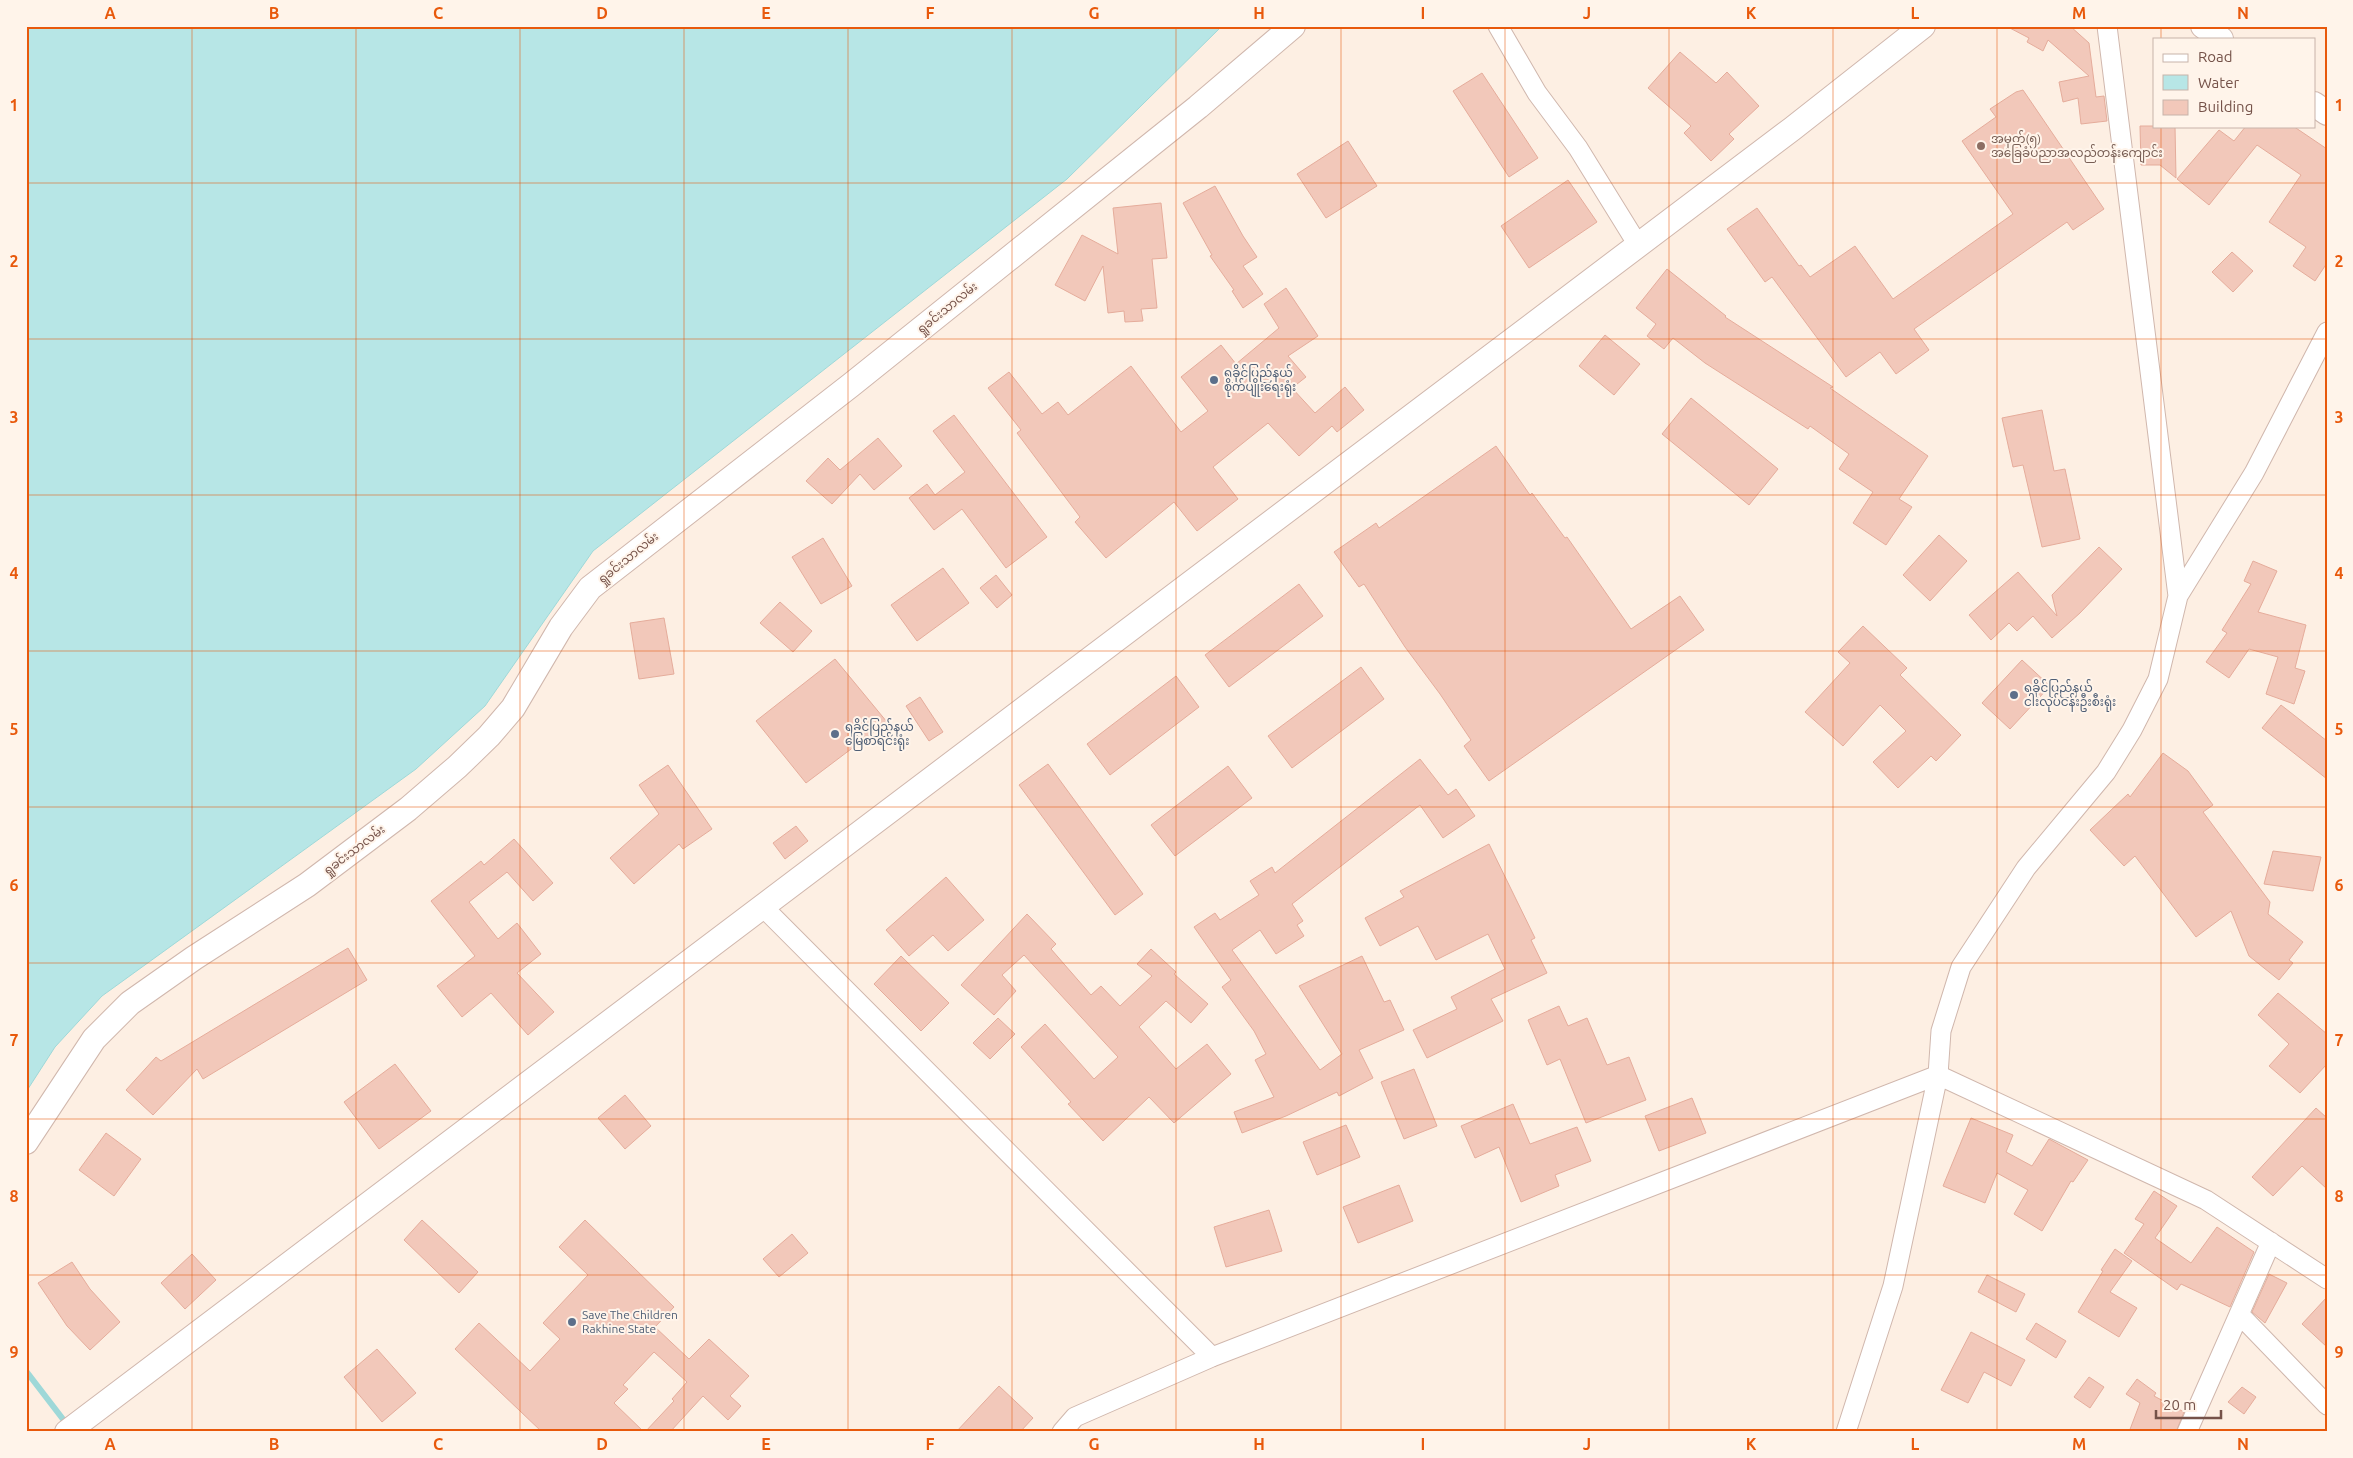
<svg xmlns="http://www.w3.org/2000/svg" width="2353" height="1458" font-family="Ubuntu,'Noto Sans Myanmar',sans-serif">
  <style>
    .water { fill: #b7e6e6; stroke: #9ed8d8 }
    .lines { fill: none; stroke-linecap: round; stroke-linejoin: round }
    .stream { stroke: #9ed8d8; stroke-width: 6 }
    .building { fill: #f2c8ba; stroke: #e5ac9b }
    .minor-casing { stroke: #d0b7ad; stroke-width: 21 }
    .tertiary-casing { stroke: #d0b7ad; stroke-width: 26 }
    .minor { stroke: #fff; stroke-width: 19 }
    .tertiary { stroke: #fff; stroke-width: 24 }
    .grid { fill: none; stroke: #e8590c; stroke-width: 1; stroke-opacity: 0.55 }
    .education-dot { fill: #8d6e63; stroke: #fff4ea; stroke-width: 2 }
    .service-dot { fill: #5c6f8a; stroke: #fff4ea; stroke-width: 2 }
    .labels { text-anchor: middle; stroke-width: 4; stroke-linejoin: round; paint-order: stroke }
    .education-label { font-size: 12px; fill: #785e54; stroke: #fff4ea; text-anchor: start }
    .street-label { font-size: 12px; fill: #755249; stroke: #fff4ea }
    .service-label { font-size: 12px; fill: #4e5e75; stroke: #fff4ea; text-anchor: start }
    .neatline { fill: none; stroke: #e8590c; stroke-width: 2 }
    .grid-label { font-size: 16px; text-anchor: middle; font-weight: bold; fill: #e8590c }
  </style>
  <rect width="100%" height="100%" fill="#fdefe3"/>
  <path class="water" d="M26 26H1222L1067 179 593 551 485 706 416 769 102 996 55 1047 26 1092Z"/>
  <g class="lines">
    <path class="stream" d="M26 1371 69 1427"/>
  </g>
  <path class="building" d="M2006 26H2070L2089 43 2096 97 2104 96 2107 121 2081 124 2078 98 2063 102 2059 82 2089 76 2048 40 2043 51 2027 42 2029 38Z
    M1680 52 1716 83 1727 72 1759 106 1729 134 1734 139 1711 161 1684 133 1691 126 1648 88Z
    M1482 73 1538 158 1509 177 1453 91Z
    M2023 90 2104 209 2073 230 2067 222 1914 329 1929 350 1896 374 1880 352 1846 377 1772 277 1765 282 1727 229 1757 208 1799 266 1801 265 1810 277 1855 246 1893 299 2013 214 1962 141 1996 117 1990 109 2016 92Z
    M2140 126H2175L2176 178 2160 165H2141Z
    M2246 126H2293L2327 149V263L2315 281 2293 266 2306 247 2269 222 2301 175 2257 145 2209 205 2177 179 2219 130 2234 141Z
    M1348 141 1377 186 1326 218 1297 174Z
    M1568 180 1597 222 1529 268 1501 226Z
    M1215 186 1243 236 1257 257 1243 266 1263 294 1243 308 1232 291 1234 290 1210 256 1212 255 1183 203Z
    M1161 203 1167 258 1152 259 1157 308 1141 309 1143 321 1125 322 1124 311 1108 313 1103 266 1085 301 1055 285 1082 235 1118 254 1113 208Z
    M2232 252 2253 271 2233 292 2212 272Z
    M1667 269 1726 316 1725 317 1833 387 1830 388 1928 456 1899 499 1912 507 1886 545 1853 523 1873 492 1839 469 1849 454 1810 426 1808 429 1705 363 1673 338 1664 349 1647 336 1656 324 1636 308Z
    M1286 288 1318 336 1288 356 1306 377 1292 388 1315 413 1345 387 1364 410 1337 432 1332 426 1299 456 1268 423 1213 467 1238 499 1197 531 1174 502 1106 558 1075 522 1080 517 1017 433 1021 430 988 388 1009 372 1042 414 1058 402 1068 415 1131 366 1181 432 1208 411 1181 377 1221 345 1236 364 1279 328 1264 304Z
    M1605 335 1640 364 1614 395 1579 366Z
    M1691 398 1778 469 1749 505 1662 434Z
    M2042 410 2054 471 2065 469 2080 539 2042 547 2023 465 2013 467 2002 418Z
    M954 415 1047 537 1006 568 962 509 934 530 909 498 927 484 935 495 965 472 933 431Z
    M878 438 902 466 874 490 860 474 832 504 806 481 828 458 840 470Z
    M1496 446 1530 495 1532 493 1565 538 1567 537 1631 629 1680 596 1704 630 1489 781 1464 746 1471 740 1440 694 1405 647 1364 584 1359 587 1334 552 1376 523 1379 528Z
    M1939 535 1967 561 1930 601 1903 575Z
    M823 538 852 586 821 604 792 557Z
    M2099 547 2122 569 2080 613 2052 638 2033 616 2017 631 2009 623 1991 640 1969 615 2018 572 2057 616 2052 595Z
    M2253 561 2277 571 2258 612 2306 625 2295 668 2305 671 2294 704 2266 694 2278 657 2249 649 2229 678 2206 662 2227 633 2222 630 2251 584 2244 581Z
    M943 568 969 603 917 641 891 605Z
    M996 575 1012 595 997 608 980 588Z
    M1299 584 1323 616 1229 687 1205 655Z
    M780 602 812 631 793 652 760 623Z
    M664 618 674 674 639 679 630 623Z
    M1863 626 1907 668 1900 675 1961 735 1936 761 1931 756 1898 788 1873 762 1906 731 1880 705 1843 746 1805 712 1850 663 1838 652Z
    M835 659 887 722 806 783 756 721Z
    M2022 660 2050 686 2010 729 1982 703Z
    M1361 667 1384 699 1292 768 1268 736Z
    M1176 676 1199 707 1110 775 1087 744Z
    M920 697 943 732 929 741 906 706Z
    M2281 705 2327 741V779L2262 728Z
    M2163 753 2188 771 2213 805 2203 812 2270 902 2268 914 2303 942 2289 960 2293 963 2279 980 2249 956 2231 911 2196 937 2135 856 2124 866 2090 830 2128 794 2130 797Z
    M1420 759 1448 795 1456 789 1475 816 1443 838 1420 805 1292 904 1303 921 1297 925 1304 936 1276 954 1260 930 1232 950 1320 1070 1342 1054 1299 986 1362 956 1384 1002 1390 1000 1404 1030 1359 1050 1373 1078 1339 1096 1337 1092 1286 1116 1242 1133 1234 1112 1274 1097 1255 1060 1266 1054 1254 1031 1222 987 1231 980 1194 927 1215 913 1220 920 1259 895 1250 881 1272 867 1275 873Z
    M1048 764 1143 894 1115 915 1019 785Z
    M668 765 712 829 683 849 679 844 634 884 610 858 659 814 639 785Z
    M1228 766 1252 798 1175 856 1151 825Z
    M796 826 808 841 785 859 773 843Z
    M514 839 553 883 533 901 507 872 469 902 498 939 517 923 541 954 517 973 554 1012 528 1035 491 993 462 1017 437 986 475 956 431 901 481 861 484 865Z
    M1489 844 1535 938 1531 940 1547 973 1491 999 1503 1021 1427 1058 1413 1030 1457 1009 1451 997 1505 969 1488 934 1436 960 1418 926 1380 946 1365 918 1404 897 1400 891Z
    M2273 851 2321 857 2313 891 2264 884Z
    M946 877 984 920 948 951 933 935 909 956 886 930Z
    M1027 914 1056 944 1051 949 1091 995 1101 986 1120 1006 1152 976 1137 964 1151 949 1176 972 1174 974 1208 1004 1191 1023 1166 1001 1139 1027 1176 1069 1207 1044 1231 1074 1174 1123 1149 1097 1103 1141 1068 1104 1071 1102 1021 1047 1045 1024 1094 1079 1118 1057 1105 1043 1024 955 1002 975 1016 991 994 1015 961 985Z
    M348 948 367 980 203 1079 197 1069 153 1115 126 1090 156 1057 161 1061Z
    M901 956 949 1003 921 1031 874 984Z
    M2278 993 2327 1034V1064L2300 1093 2269 1066 2289 1044 2258 1015Z
    M1559 1006 1568 1026 1587 1018 1607 1065 1629 1057 1646 1100 1586 1123 1560 1059 1547 1065 1528 1020Z
    M998 1018 1015 1034 990 1059 973 1043Z
    M395 1064 431 1111 379 1149 344 1102Z
    M1414 1069 1437 1126 1404 1139 1381 1082Z
    M625 1095 651 1126 625 1149 598 1118Z
    M1692 1098 1706 1133 1659 1151 1645 1116Z
    M1513 1104 1530 1144 1577 1127 1591 1161 1555 1175 1559 1186 1521 1202 1499 1147 1475 1158 1461 1126Z
    M2316 1108 2327 1118V1189L2302 1166 2273 1196 2252 1177Z
    M1971 1118 2013 1135 2006 1152 2032 1166 2049 1139 2088 1160 2073 1182 2071 1181 2042 1231 2014 1214 2028 1190 1997 1173 1985 1203 1943 1186Z
    M1346 1125 1360 1157 1317 1175 1303 1142Z
    M106 1133 141 1159 114 1196 79 1170Z
    M1399 1185 1413 1221 1358 1243 1343 1207Z
    M2154 1191 2177 1206 2155 1238 2191 1263 2217 1227 2254 1252 2230 1307 2181 1284 2177 1290 2124 1253 2144 1224 2135 1219Z
    M1269 1210 1282 1251 1226 1267 1214 1227Z
    M422 1220 478 1272 459 1293 404 1240Z
    M585 1220 674 1307 655 1327 689 1359 709 1339 749 1376 730 1396 741 1406 728 1420 703 1396 670 1432H645L674 1401 672 1399 687 1382 654 1352 623 1385 628 1389 614 1403 644 1432H542L455 1349 479 1323 530 1371 560 1339 543 1323 588 1275 559 1247Z
    M792 1234 808 1253 779 1277 763 1259Z
    M2115 1249 2132 1261 2110 1292 2137 1308 2119 1337 2078 1312 2103 1271 2101 1270Z
    M192 1254 216 1280 185 1309 161 1283Z
    M72 1262 90 1289 120 1322 90 1350 67 1326 38 1283Z
    M2269 1274 2287 1283 2265 1323 2252 1312Z
    M1987 1275 2025 1294 2016 1312 1978 1292Z
    M2327 1297V1347L2302 1324Z
    M2036 1323 2066 1341 2056 1358 2026 1339Z
    M1971 1332 2025 1360 2011 1386 1984 1372 1968 1403 1941 1390Z
    M377 1349 416 1393 382 1422 344 1377Z
    M2089 1377 2104 1387 2090 1408 2074 1397Z
    M2137 1379 2156 1393 2154 1396 2184 1412 2176 1432H2129L2140 1403 2126 1394Z
    M999 1386 1033 1418 1020 1432H956Z
    M2242 1387 2256 1397 2244 1414 2228 1402Z"/>
  <g class="lines">
    <defs>
      <path id="minor" d="M1498 26 1537 93 1578 148 1638 245
        M2178 596 2254 473 2327 332
        M762 906 1212 1357
        M2239 1314 2327 1405
        M1062 1432 1075 1417 1212 1357 1938 1075 1941 1031 1961 967 2026 868 2106 772 2132 730 2158 679 2178 596 2107 26
        M1846 1432 1893 1286 1938 1075 2206 1200 2327 1279
        M2187 1432 2271 1242"/>
      <path id="tertiary" d="M2203 26 2221 39
        M2314 104 2327 113
        M26 1142 94 1039 130 1003 194 958 307 885 408 809 457 767 489 736 513 708 561 627 590 588 851 385 1198 107 1293 26
        M67 1432 1792 129 1923 26"/>
    </defs>
    <use href="#minor" class="minor-casing"/>
    <use href="#tertiary" class="tertiary-casing"/>
    <use href="#minor" class="minor"/>
    <use href="#tertiary" class="tertiary"/>
  </g>
  <path class="grid" d="M192 26V1432M356 26V1432M520 26V1432M684 26V1432M848 26V1432M1012 26V1432M1176 26V1432M1341 26V1432M1505 26V1432M1669 26V1432M1833 26V1432M1997 26V1432M2161 26V39M2161 126V1432M26 183H2327M26 339H2327M26 495H2327M26 651H2327M26 807H2327M26 963H2327M26 1119H2327M26 1275H2327"/>
  <circle class="education-dot" cx="1981" cy="146" r="5"/>
  <g class="service-dot">
    <circle cx="1214" cy="380" r="5"/>
    <circle cx="2014" cy="695" r="5"/>
    <circle cx="835" cy="734" r="5"/>
    <circle cx="572" cy="1322" r="5"/>
  </g>
  <g class="labels">
    <g class="education-label">
      <text x="1991" y="143">အမှတ်(၅)<tspan x="1991" dy="14">အခြေခံပညာအလည်တန်းကျောင်း</tspan></text>
    </g>
    <g class="street-label">
      <text transform="translate(947 308) rotate(-39)" y="4">ရှုခင်းသာလမ်း</text>
      <text transform="translate(628 558) rotate(-39)" y="4">ရှုခင်းသာလမ်း</text>
      <text transform="translate(354 850) rotate(-37)" y="4">ရှုခင်းသာလမ်း</text>
    </g>
    <g class="service-label">
      <text x="1224" y="377">ရခိုင်ပြည်နယ်<tspan x="1224" dy="14">စိုက်ပျိုးရေးရုံး</tspan></text>
      <text x="2024" y="692">ရခိုင်ပြည်နယ်<tspan x="2024" dy="14">ငါးလုပ်ငန်းဦးစီးရုံး</tspan></text>
      <text x="845" y="731">ရခိုင်ပြည်နယ်<tspan x="845" dy="14">မြေစာရင်းရုံး</tspan></text>
      <text x="582" y="1319">Save The Children<tspan x="582" dy="14">Rakhine State</tspan></text>
    </g>
  </g>
  <rect width="2353" height="1458" fill="none" stroke="#fff4ea" stroke-width="55"/>
  <rect x="2153" y="38" width="162" height="90" fill="#fff4ea" stroke="#c8b3aa"/>
  <rect x="2163" y="54" width="25" height="8" fill="#ffffff" stroke="#c8b3aa"/>
  <text x="2198" y="62" font-size="15" fill="#755249">Road</text>
  <rect x="2163" y="75" width="25" height="15" fill="#b7e6e6" stroke="#c8b3aa"/>
  <text x="2198" y="88" font-size="15" fill="#755249">Water</text>
  <rect x="2163" y="100" width="25" height="15" fill="#f2c8ba" stroke="#c8b3aa"/>
  <text x="2198" y="112" font-size="15" fill="#755249">Building</text>
  <path d="M2156 1410v8h65v-8" fill="none" stroke="#755249" stroke-width="2.5"/>
  <text x="2163" y="1410" font-size="15" fill="#755249" stroke="#fff4ea" stroke-width="4" paint-order="stroke">20 m</text>
  <rect x="28" y="28" width="2298" height="1402" class="neatline"/>
  <g class="grid-label">
    <text x="110" y="19">A</text>
    <text x="274" y="19">B</text>
    <text x="438" y="19">C</text>
    <text x="602" y="19">D</text>
    <text x="766" y="19">E</text>
    <text x="930" y="19">F</text>
    <text x="1094" y="19">G</text>
    <text x="1259" y="19">H</text>
    <text x="1423" y="19">I</text>
    <text x="1587" y="19">J</text>
    <text x="1751" y="19">K</text>
    <text x="1915" y="19">L</text>
    <text x="2079" y="19">M</text>
    <text x="2243" y="19">N</text>
    <text x="14" y="111">1</text>
    <text x="2339" y="111">1</text>
    <text x="14" y="267">2</text>
    <text x="2339" y="267">2</text>
    <text x="14" y="423">3</text>
    <text x="2339" y="423">3</text>
    <text x="14" y="579">4</text>
    <text x="2339" y="579">4</text>
    <text x="14" y="735">5</text>
    <text x="2339" y="735">5</text>
    <text x="14" y="891">6</text>
    <text x="2339" y="891">6</text>
    <text x="14" y="1046">7</text>
    <text x="2339" y="1046">7</text>
    <text x="14" y="1202">8</text>
    <text x="2339" y="1202">8</text>
    <text x="14" y="1358">9</text>
    <text x="2339" y="1358">9</text>
    <text x="110" y="1450">A</text>
    <text x="274" y="1450">B</text>
    <text x="438" y="1450">C</text>
    <text x="602" y="1450">D</text>
    <text x="766" y="1450">E</text>
    <text x="930" y="1450">F</text>
    <text x="1094" y="1450">G</text>
    <text x="1259" y="1450">H</text>
    <text x="1423" y="1450">I</text>
    <text x="1587" y="1450">J</text>
    <text x="1751" y="1450">K</text>
    <text x="1915" y="1450">L</text>
    <text x="2079" y="1450">M</text>
    <text x="2243" y="1450">N</text>
  </g>
</svg>
